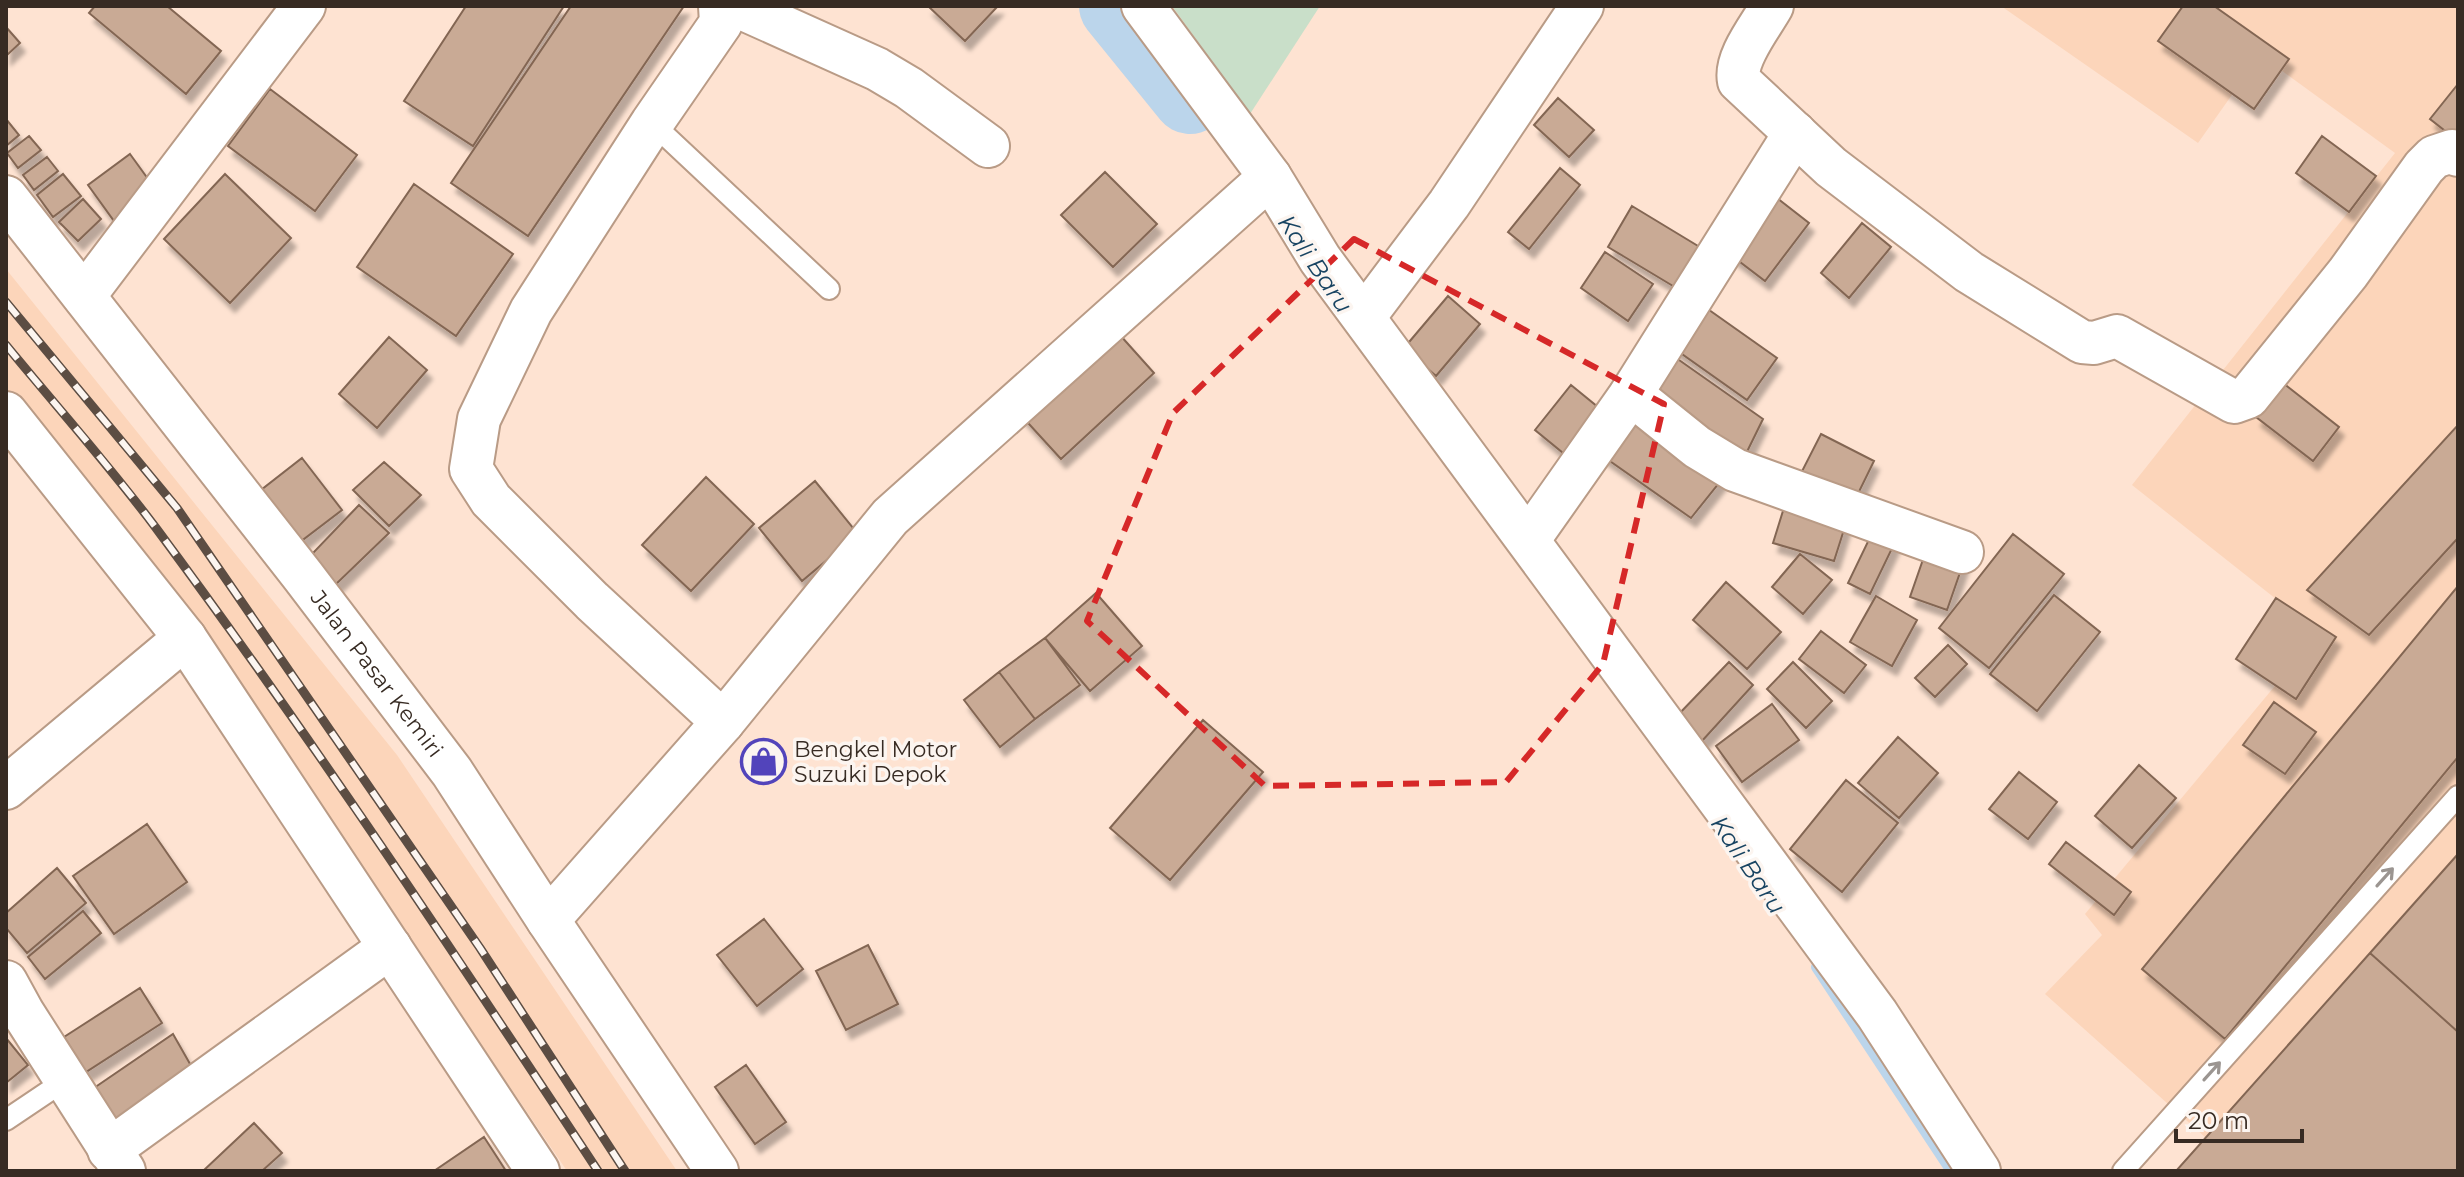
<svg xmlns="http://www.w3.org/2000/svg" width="2464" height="1177" font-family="Montserrat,sans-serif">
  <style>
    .built { fill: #fcd5ba }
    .green { fill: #c9dfc9 }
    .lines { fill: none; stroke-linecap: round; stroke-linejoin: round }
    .stream { stroke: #bbd5eb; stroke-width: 12 }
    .river { stroke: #bbd5eb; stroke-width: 76 }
    .building { fill: #c9aa95; stroke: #836653; stroke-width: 2; filter: url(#shadow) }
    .lane-casing { stroke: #b99b86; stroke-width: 24 }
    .street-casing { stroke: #b99b86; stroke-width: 46 }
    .lane { stroke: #fff; stroke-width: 20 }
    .street { stroke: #fff; stroke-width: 42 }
    .rail-casing { stroke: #5c4d43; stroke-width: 9 }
    .rail { stroke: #fcf5f0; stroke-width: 6; stroke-dasharray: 18; stroke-linecap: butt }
    .oneway { stroke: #9b9591 }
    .marked { fill: none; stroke: #d62828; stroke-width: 6; stroke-dasharray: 16 10; stroke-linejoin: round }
    .labels { text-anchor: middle; stroke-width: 7; stroke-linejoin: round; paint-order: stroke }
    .street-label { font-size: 22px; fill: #372b23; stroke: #fcf5f0 }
    .poi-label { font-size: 22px; fill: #372b23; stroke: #fcf5f0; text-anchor: start }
    .water-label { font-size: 24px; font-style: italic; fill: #184462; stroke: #fcf5f0 }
  </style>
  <defs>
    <filter id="shadow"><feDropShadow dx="5" dy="9" stdDeviation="2" flood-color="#0004"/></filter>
  </defs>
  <rect width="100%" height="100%" fill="#fee3d2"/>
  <path class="built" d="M2001 6H2458V1171H2243L2045 994 2102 935 2085 914 2319 633 2132 485 2395 153 2260 55 2198 143Z
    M6 269 397 755 677 1171H567L197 626 6 396Z"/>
  <path class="green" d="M1172 6H1320L1250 114Z"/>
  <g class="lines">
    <path class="stream" d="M1817 967 1952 1171"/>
    <path class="river" d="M1117 6 1190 96"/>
  </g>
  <path class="building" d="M95 6H167L221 51 186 94 89 13Z
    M466 6H564L473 146 404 101Z
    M571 6H684L528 236 451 183Z
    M928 6H998L965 41Z
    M2183 6H2214L2289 59 2254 109 2158 41Z
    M6 27 20 43 6 56Z
    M2458 84V141L2430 119Z
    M270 89 357 155 315 211 228 146Z
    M1558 98 1594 130 1569 157 1534 125Z
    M6 119 19 135 6 146Z
    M29 136 41 150 18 168 7 153Z
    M2322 136 2376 176 2349 212 2296 173Z
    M130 154 156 190 114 221 88 185Z
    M47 157 58 171 34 190 23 175Z
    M1560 168 1580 185 1529 249 1508 232Z
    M1105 172 1157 224 1113 267 1061 215Z
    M63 174 81 196 53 217 37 195Z
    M225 174 291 238 230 303 164 239Z
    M414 184 513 254 456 336 357 267Z
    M1768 191 1809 223 1765 281 1723 249Z
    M83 199 101 219 78 241 59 222Z
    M1632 206 1703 249 1678 289 1608 247Z
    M1862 223 1891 247 1849 298 1821 273Z
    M1605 252 1653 284 1628 321 1581 288Z
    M1448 296 1480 324 1436 376 1404 348Z
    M1695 300 1777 358 1747 400 1665 342Z
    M1111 325 1154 373 1061 459 1018 412Z
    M389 337 427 370 377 428 339 394Z
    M1662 348 1763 419 1740 466 1634 392Z
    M2283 383 2339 427 2313 461 2256 417Z
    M1571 385 1604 412 1568 457 1535 430Z
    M1631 404 1727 473 1691 518 1597 452Z
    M2458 425V538L2369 635 2307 590Z
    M1821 434 1874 461 1851 508 1797 481Z
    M302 458 342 510 300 542 261 490Z
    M384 462 421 495 389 526 353 490Z
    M706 477 754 524 691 591 642 545Z
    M815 481 858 534 802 581 759 528Z
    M1787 498 1848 517 1834 561 1773 543Z
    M359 505 389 533 333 587 311 555Z
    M1875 527 1897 538 1870 594 1848 583Z
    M2013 534 2064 574 1989 668 1939 628Z
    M1927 548 1964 561 1947 610 1910 597Z
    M1800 554 1832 580 1803 614 1772 587Z
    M1726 582 1781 632 1747 669 1693 620Z
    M2458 586V757L2225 1039 2142 969Z
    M1096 593 1142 646 1090 691 1045 638Z
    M2054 595 2100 632 2037 711 1990 674Z
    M1876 596 1917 620 1892 666 1850 642Z
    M2276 598 2336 637 2296 699 2236 659Z
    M1821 631 1866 665 1844 693 1799 659Z
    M1045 638 1080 685 1035 719 999 672Z
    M1948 645 1967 664 1935 697 1915 678Z
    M1729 662 1753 685 1702 741 1676 717Z
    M1793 662 1832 701 1806 728 1767 689Z
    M999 672 1035 719 1000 747 964 700Z
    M2274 702 2316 732 2285 774 2243 745Z
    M1772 704 1799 740 1742 782 1716 746Z
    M1203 720 1263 772 1170 880 1110 828Z
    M1898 737 1938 773 1899 818 1858 783Z
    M2139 765 2176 798 2132 848 2095 816Z
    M2019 772 2057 802 2028 839 1989 809Z
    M1846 780 1898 823 1842 892 1790 849Z
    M147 824 187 882 114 934 73 876Z
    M2066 842 2131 892 2114 915 2049 864Z
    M2458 854V1032L2370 953Z
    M57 868 86 903 27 953 6 928V913Z
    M83 911 101 933 45 979 28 957Z
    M764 919 803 969 757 1006 717 955Z
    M868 945 898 1004 846 1030 816 971Z
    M2370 953 2458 1032V1171H2176Z
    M140 988 162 1023 86 1072 64 1037Z
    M173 1034 198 1078 123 1135 94 1088Z
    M6 1038 28 1065 6 1083Z
    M746 1065 786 1122 755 1144 715 1087Z
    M254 1123 282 1153 262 1171H203Z
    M484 1137 506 1171H434Z"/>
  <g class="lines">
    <defs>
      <path id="lane" d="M652 123 829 289
        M6 1120 67 1079
        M2123 1171 2458 796"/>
      <g id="street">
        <path d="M720 6 721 23 652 123 531 311 479 419 471 469 491 500 592 601 723 722"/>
        <path d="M737 6 877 69 909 88 988 146"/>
        <path d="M1143 6 1270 177 1320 259 1877 1014 1979 1171"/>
        <path d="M1772 6C1761 26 1734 58 1739 81L1831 167 1969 272 2082 342 2094 343 2117 336 2234 402 2248 397 2348 273 2424 167 2434 157 2452 151 2458 155"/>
        <path id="s1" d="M6 197 303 576 452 772 548 920 717 1171"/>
        <path d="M84 296 304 6"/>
        <path d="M1364 317 1449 204 1582 6"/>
        <path d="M1631 394 1697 447 1735 470 1962 552"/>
        <path d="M6 413 185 638 538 1171"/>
        <path d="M1529 539 1631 394 1795 133"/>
        <path d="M6 788 185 638"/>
        <path d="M548 920 723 722 890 517 1270 177"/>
        <path d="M6 982 23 1013 124 1171"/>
        <path d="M109 1150 390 947"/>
      </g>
    </defs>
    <use href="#lane" class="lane-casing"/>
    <use href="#street" class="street-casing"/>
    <use href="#lane" class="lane"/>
    <use href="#street" class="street"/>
    <defs>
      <path id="rail" d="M6 302 177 508 480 948 625 1171
        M6 345C56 406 109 465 156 528 311 737 455 954 598 1171"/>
    </defs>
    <use href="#rail" class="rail-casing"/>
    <use href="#rail" class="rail"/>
  </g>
  <defs><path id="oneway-shaft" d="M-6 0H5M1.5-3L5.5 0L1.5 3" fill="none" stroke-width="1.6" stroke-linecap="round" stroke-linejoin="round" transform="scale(2)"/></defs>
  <g class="oneway">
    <use href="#oneway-shaft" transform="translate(2385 877) rotate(-48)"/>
    <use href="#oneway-shaft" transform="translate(2212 1071) rotate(-48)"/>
  </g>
  <path class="marked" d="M1354 239 1664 404 1603 664 1506 782 1265 786 1087 621 1173 413Z"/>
  <defs>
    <symbol id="shop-ring" viewBox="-11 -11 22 22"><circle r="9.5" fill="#fcf5f0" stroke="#5244bb" stroke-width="1.5"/><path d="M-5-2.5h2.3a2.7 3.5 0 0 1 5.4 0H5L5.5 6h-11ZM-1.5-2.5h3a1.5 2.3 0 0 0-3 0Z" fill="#5244bb"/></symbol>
  </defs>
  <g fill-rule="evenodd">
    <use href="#shop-ring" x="738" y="736" width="51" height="51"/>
  </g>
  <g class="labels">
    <g class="street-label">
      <text dy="8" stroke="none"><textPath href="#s1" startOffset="604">Jalan Pasar Kemiri</textPath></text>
    </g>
    <g class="poi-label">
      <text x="794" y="757">Bengkel Motor<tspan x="794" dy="25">Suzuki Depok</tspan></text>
    </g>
    <g class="water-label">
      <text transform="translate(1315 264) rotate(56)" y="8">Kali Baru</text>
      <text transform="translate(1748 865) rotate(56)" y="8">Kali Baru</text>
    </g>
  </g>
  <rect width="2464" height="1177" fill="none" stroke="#372b23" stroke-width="16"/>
  <path d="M2176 1129v12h126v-12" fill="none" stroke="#372b23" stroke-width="4"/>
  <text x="2188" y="1129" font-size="24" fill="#372b23" stroke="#fcf5f0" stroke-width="6" paint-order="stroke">20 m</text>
</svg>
